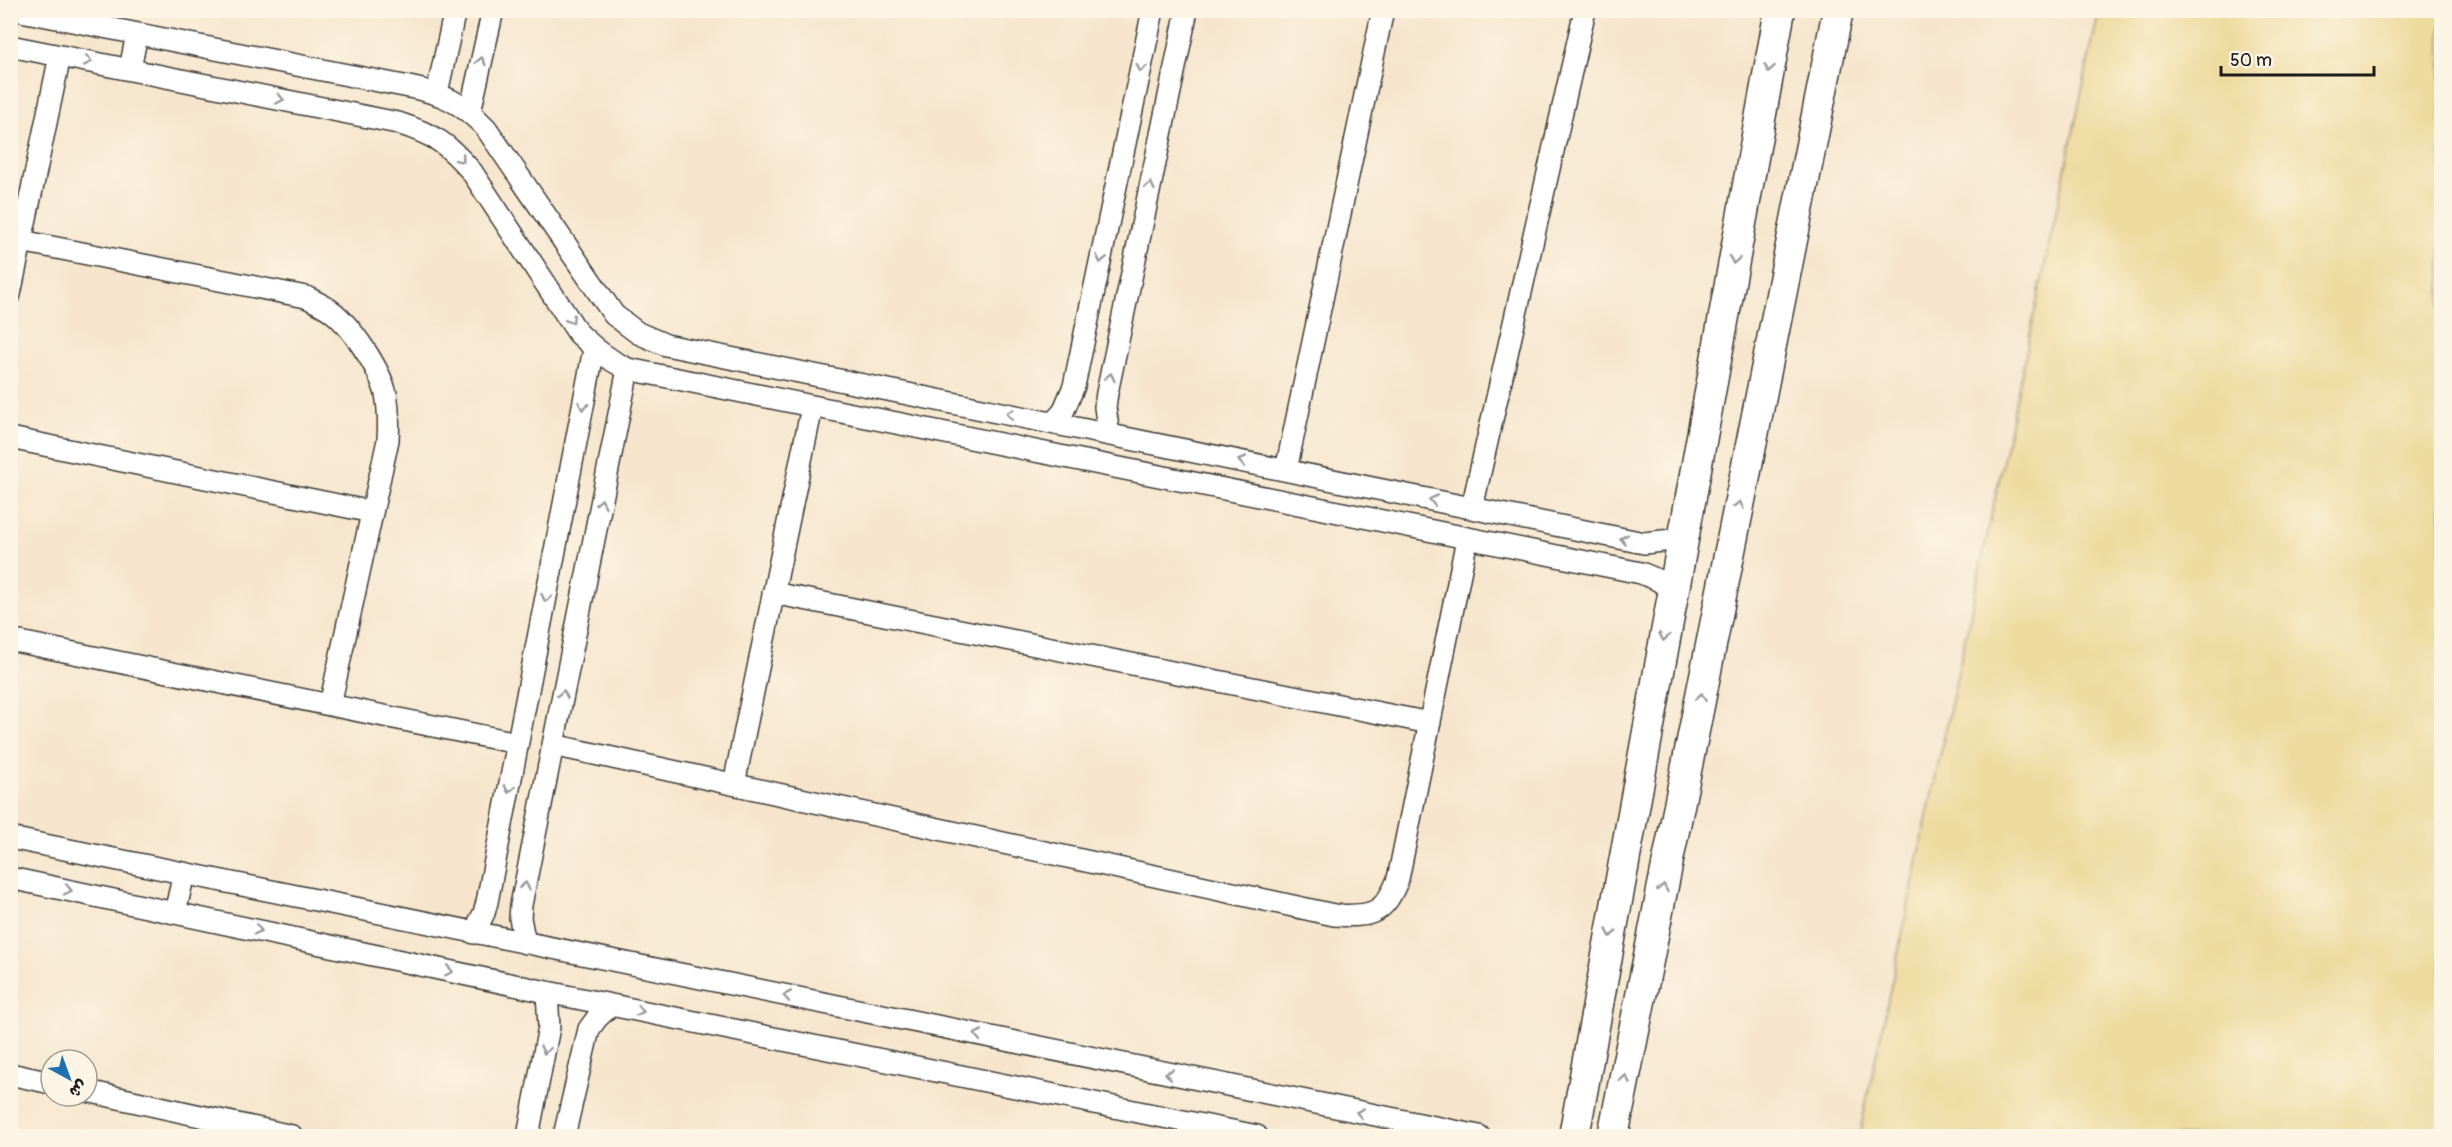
<svg xmlns="http://www.w3.org/2000/svg" width="2452" height="1147" font-family="Pangolin,'Playpen Sans Arabic',sans-serif">
  <style>
    .sand { fill: #eeda9e; stroke: #857b5d; stroke-width: 1.5 }
    .lines { fill: none; stroke-linecap: round; stroke-linejoin: round }
    .street-casing { stroke: #3d3a36; stroke-width: 24 }
    .secondary-casing { stroke: #3d3a36; stroke-width: 33 }
    .street { stroke: #fff; stroke-width: 21 }
    .secondary { stroke: #fff; stroke-width: 30 }
    .oneway { stroke: #999 }
  </style>
  <rect width="100%" height="100%" fill="#fcf5e5"/>
  <filter id="ink" filterUnits="userSpaceOnUse"><feTurbulence type="fractalNoise" baseFrequency=".0167" numOctaves="2"/><feDisplacementMap in="SourceGraphic" scale="12" xChannelSelector="R" yChannelSelector="G"/><feConvolveMatrix kernelMatrix="1 2 1 2 8 2 1 2 1" color-interpolation-filters="sRGB"/></filter>
  <filter id="wash" filterUnits="userSpaceOnUse"><feTurbulence type="fractalNoise" baseFrequency=".008" numOctaves="4" result="noise"/><feDisplacementMap in="SourceGraphic" scale="24" xChannelSelector="R" yChannelSelector="G"/><feGaussianBlur stdDeviation="1.35" result="paint"/><feColorMatrix in="noise" values="0 0 0 0 0 0 0 0 0 0 0 0 0 0 0 0 0 1.4 0 .05"/><feComposite in="paint" operator="in"/></filter>
  <g filter="url(#wash)">
    <rect width="100%" height="100%" fill="#f6e5cc"/>
    <path class="sand" d="M2099 11H2441V1136H1859Z"/>
  </g>
  <g filter="url(#ink)">
    <g class="lines">
      <defs>
        <path id="street" d="M16 10 409 87C444 94 461 102 486 128L614 315 638 333 666 345 1644 543 1682 539
          M10 46 398 123C435 135 447 143 472 172L578 333C594 348 608 360 628 369L1641 573 1658 580 1673 591
          M130 69 137 34
          M437 93 455 10
          M470 112 493 10
          M21 241 306 297C314 301 323 305 330 310 351 325 380 369 386 394 389 410 389 424 388 440L330 705
          M10 294 60 56
          M1053 423 1063 412 1074 386 1153 10
          M1109 435 1105 407 1107 393 1187 10
          M10 438 372 512
          M1286 470 1383 10
          M1472 508 1585 10
          M773 593 1430 723
          M10 640 517 743
          M553 745 1334 915C1371 917 1384 915 1398 879L1467 539
          M734 784 812 407
          M10 838 1479 1136
          M10 878 547 992 1257 1136
          M175 913 184 873
          M474 933 484 913 487 902 594 349
          M525 943 520 918 521 905 628 369
          M10 1074 51 1083
          M87 1091 292 1136
          M528 1136 549 1027 547 992
          M564 1136 589 1029 597 1018 611 1005"/>
        <path id="secondary" d="M1574 1136 1780 10
          M1613 1136 1838 10"/>
      </defs>
      <use href="#street" class="street-casing"/>
      <use href="#secondary" class="secondary-casing"/>
      <use href="#street" class="street"/>
      <use href="#secondary" class="secondary"/>
    </g>
    <defs><path id="oneway-chevron" d="M-2-3.5L2.5 0L-2 3.5" fill="none" stroke-width="1.6" stroke-linecap="round" stroke-linejoin="round" transform="scale(1.5)"/></defs>
    <g class="oneway">
      <use href="#oneway-chevron" transform="translate(88 61) rotate(11)"/>
      <use href="#oneway-chevron" transform="translate(481 61) rotate(-78)"/>
      <use href="#oneway-chevron" transform="translate(1141 68) rotate(102)"/>
      <use href="#oneway-chevron" transform="translate(1769 68) rotate(100)"/>
      <use href="#oneway-chevron" transform="translate(280 99) rotate(11)"/>
      <use href="#oneway-chevron" transform="translate(461 159) rotate(50)"/>
      <use href="#oneway-chevron" transform="translate(1150 186) rotate(-78)"/>
      <use href="#oneway-chevron" transform="translate(1101 259) rotate(102)"/>
      <use href="#oneway-chevron" transform="translate(1734 260) rotate(100)"/>
      <use href="#oneway-chevron" transform="translate(571 320) rotate(58)"/>
      <use href="#oneway-chevron" transform="translate(1110 377) rotate(-78)"/>
      <use href="#oneway-chevron" transform="translate(583 406) rotate(101)"/>
      <use href="#oneway-chevron" transform="translate(1010 414) rotate(-169)"/>
      <use href="#oneway-chevron" transform="translate(1242 461) rotate(-169)"/>
      <use href="#oneway-chevron" transform="translate(1433 500) rotate(-168)"/>
      <use href="#oneway-chevron" transform="translate(601 503) rotate(-79)"/>
      <use href="#oneway-chevron" transform="translate(1739 505) rotate(-79)"/>
      <use href="#oneway-chevron" transform="translate(1624 539) rotate(-168)"/>
      <use href="#oneway-chevron" transform="translate(546 598) rotate(101)"/>
      <use href="#oneway-chevron" transform="translate(1664 637) rotate(100)"/>
      <use href="#oneway-chevron" transform="translate(563 694) rotate(-79)"/>
      <use href="#oneway-chevron" transform="translate(1701 697) rotate(-79)"/>
      <use href="#oneway-chevron" transform="translate(509 789) rotate(101)"/>
      <use href="#oneway-chevron" transform="translate(525 886) rotate(-79)"/>
      <use href="#oneway-chevron" transform="translate(1663 888) rotate(-79)"/>
      <use href="#oneway-chevron" transform="translate(68 890) rotate(12)"/>
      <use href="#oneway-chevron" transform="translate(258 930) rotate(12)"/>
      <use href="#oneway-chevron" transform="translate(1611 933) rotate(100)"/>
      <use href="#oneway-chevron" transform="translate(449 971) rotate(12)"/>
      <use href="#oneway-chevron" transform="translate(787 996) rotate(-169)"/>
      <use href="#oneway-chevron" transform="translate(640 1011) rotate(12)"/>
      <use href="#oneway-chevron" transform="translate(978 1035) rotate(-169)"/>
      <use href="#oneway-chevron" transform="translate(545 1050) rotate(101)"/>
      <use href="#oneway-chevron" transform="translate(1169 1074) rotate(-169)"/>
      <use href="#oneway-chevron" transform="translate(1625 1079) rotate(-79)"/>
      <use href="#oneway-chevron" transform="translate(1360 1113) rotate(-169)"/>
    </g>
  </g>
  <rect width="2452" height="1147" fill="none" stroke="#fcf5e5" stroke-width="36"/>
  <g transform="translate(69 1078) rotate(139)"><circle r="28" fill="#fcf5e5" stroke="#a29e95" stroke-width="1.5"/>
  <path d="M0-4.5L10 22L0 15L-10 22Z" fill="#1f6fb2"/>
  <text y="-9" font-size="16" font-weight="bold" text-anchor="middle" fill="#1c1c1c">ش</text>
  </g>
  <path d="M2221 66v9h153v-9" fill="none" stroke="#1c1c1c" stroke-width="3"/>
  <text x="2230" y="66" font-size="18" fill="#1c1c1c" stroke="#fcf5e5" stroke-width="4.5" paint-order="stroke">50 m</text>
</svg>
